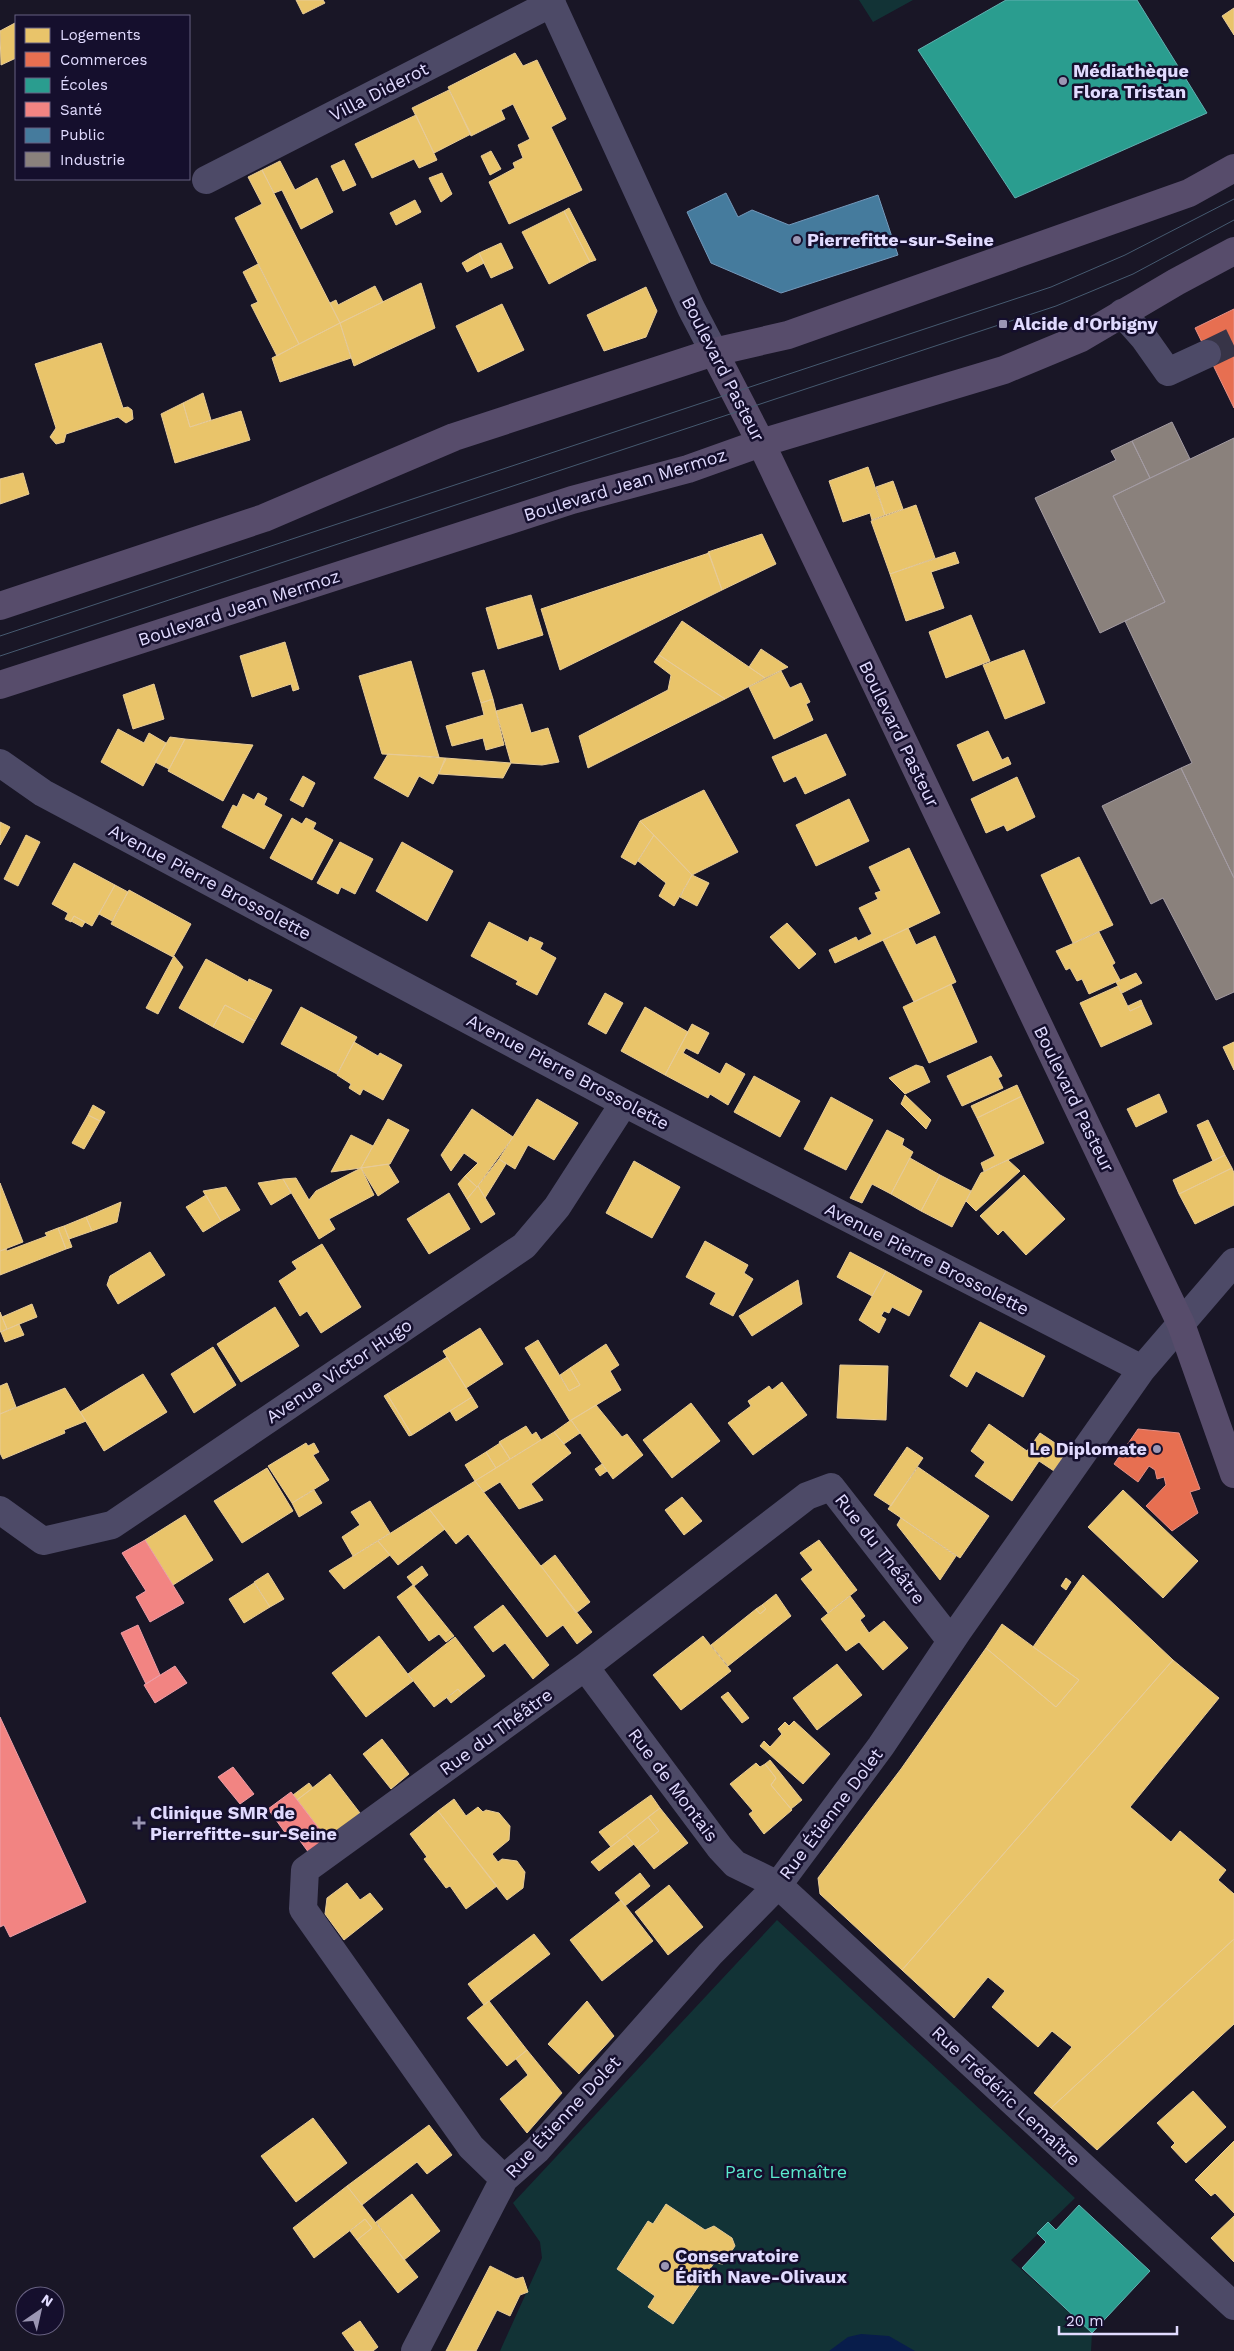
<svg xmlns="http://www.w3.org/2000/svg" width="1234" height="2351" font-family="'Work Sans',sans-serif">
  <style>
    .green { fill: #123336 }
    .water { fill: #081d4b }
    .homes { fill: #e9c46a; stroke: #e7cb97 }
    .shops { fill: #e76f51; stroke: #e58f85 }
    .schools { fill: #2a9d8f; stroke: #61b0b1 }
    .health { fill: #f28482; stroke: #ed9ea8 }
    .public { fill: #457b9d; stroke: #7498ba }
    .industry { fill: #8a817c; stroke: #a49ca3 }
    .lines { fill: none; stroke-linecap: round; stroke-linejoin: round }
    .minor-tunnel { stroke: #373447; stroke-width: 28; stroke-dasharray: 28 14; stroke-linecap: butt }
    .minor { stroke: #4d4a67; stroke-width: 28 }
    .major { stroke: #574c6b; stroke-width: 28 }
    .tram { stroke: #465a70; stroke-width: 1 }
    .poi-dot { fill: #9b96b3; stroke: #150f2d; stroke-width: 2 }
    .labels { text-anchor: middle; stroke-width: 5; stroke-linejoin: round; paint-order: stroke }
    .poi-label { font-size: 18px; font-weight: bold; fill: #e1dbff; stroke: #150f2d; text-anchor: start }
    .street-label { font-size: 18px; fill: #e1dbff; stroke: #150f2d }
    .park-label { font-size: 18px; fill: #5bebcd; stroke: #150f2d }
  </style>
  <rect width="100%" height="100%" fill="#191626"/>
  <path class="green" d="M859 0H913L873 22Z
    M777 1920 1075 2198 1011 2260 1092 2333 1091 2351H500L542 2258 540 2242 513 2203Z"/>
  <path class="water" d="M861 2334 889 2336 915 2351H829L848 2337Z"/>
  <path class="homes" d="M296 0H323L325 3 303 14Z
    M1234 8V35L1222 16Z
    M15 23 16 58 1 65 0 31Z
    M515 53 523 66 537 60 566 119 551 127 582 190 509 224 489 182 515 168 513 163 523 158 518 145 530 139 513 104 501 110 505 119 471 136 448 87Z
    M449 90 471 134 434 153 412 108Z
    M416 115 437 160 419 168 414 159 372 178 355 144Z
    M491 151 501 169 490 175 481 156Z
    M344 160 356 185 343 191 331 166Z
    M280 161 295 190 317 178 333 212 301 229 282 190 274 193 262 170Z
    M262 170 340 323 299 344 235 218 262 204 248 177Z
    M442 173 452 194 441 202 429 178Z
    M415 200 421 212 396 225 390 213Z
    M569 208 596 260 590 262 564 211Z
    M564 211 590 262 549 284 522 232Z
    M501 243 513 268 491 278 479 253Z
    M479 253 484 263 467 272 462 263Z
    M258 264 299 344 277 356 251 305 258 302 243 272Z
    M421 283 435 328 354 366 340 323Z
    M375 286 383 302 340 323 330 303 336 300 338 305Z
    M646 287 657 311 646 337 604 351 587 315Z
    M502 304 524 350 478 372 456 326Z
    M340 323 351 358 280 382 272 358Z
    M101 343 123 408 128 407 132 410 133 419 126 423 118 417 66 434 64 442 56 444 50 437 56 428 35 364Z
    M203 393 211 420 190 427 183 403Z
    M183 403 190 427 241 411 250 440 175 463 161 414Z
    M868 467 885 515 872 520 870 513 843 522 829 481Z
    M23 473 29 494 0 504V479Z
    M893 481 903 509 885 515 876 487Z
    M916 505 935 558 890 574 871 521Z
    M762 534 776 564 722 590 708 552Z
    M955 552 959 563 931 572 944 608 906 621 890 574Z
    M709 553 722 590 560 670 541 609Z
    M531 595 543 635 498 649 486 608Z
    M971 615 990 661 946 678 929 632Z
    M682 621 749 667 765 678 725 699 659 655Z
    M285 642 299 689 293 691 291 684 252 697 240 656Z
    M761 649 788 667 765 678 749 667Z
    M1024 650 1045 703 1005 719 983 665Z
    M659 655 725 699 588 768 579 736 668 690 671 675 654 662Z
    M411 661 439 757 382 754 359 676Z
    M484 670 493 699 481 703 472 673Z
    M781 671 790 688 801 683 810 702 806 704 813 720 774 739 749 687Z
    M154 684 164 719 133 729 123 695Z
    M493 699 504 745 486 750 483 738 452 746 446 726 484 715 481 703Z
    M522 704 531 733 548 728 559 762 542 765 511 763 496 711Z
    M118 729 144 743 149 733 166 743 143 786 101 762Z
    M988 731 1002 760 1008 757 1011 764 973 781 957 745Z
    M826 734 846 775 805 794 796 776 784 782 772 757Z
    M170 737 185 739 169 769 155 762Z
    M185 739 253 745 223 801 168 771Z
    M388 754 445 758 446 759 433 784 419 776 408 797 374 778Z
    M445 758 511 763 503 778 439 774Z
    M303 776 315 783 303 807 290 800Z
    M1017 777 1035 817 1007 831 1004 825 986 833 971 799Z
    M704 790 738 852 692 875 640 821Z
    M258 793 267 798 264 805 282 815 264 849 222 827 233 805 237 807 243 794 254 800Z
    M849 799 869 841 816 866 796 825Z
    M292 818 302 824 306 818 316 823 313 829 333 840 312 880 270 858Z
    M640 821 654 835 635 865 621 857Z
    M0 822 10 827 0 845Z
    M26 835 40 842 18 886 4 879Z
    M654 835 692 875 674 906 659 896 666 883 638 861Z
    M340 842 373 859 355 894 341 887 338 894 317 883Z
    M402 842 453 871 427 921 376 891Z
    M909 848 940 913 835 963 829 950 856 937 858 941 872 934 859 908 878 899 875 893 881 891 869 867Z
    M1079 857 1113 925 1073 943 1041 875Z
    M74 863 115 885 92 926 74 916 71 922 65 919 68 913 52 904Z
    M692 875 709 883 697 906 680 897Z
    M115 885 128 892 112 921 99 914Z
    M129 890 191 924 173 957 111 924Z
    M74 916 85 922 82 927 71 921Z
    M489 922 528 942 530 937 543 943 540 949 556 958 537 995 516 984 518 981 471 956Z
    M787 923 816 954 799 969 770 937Z
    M908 928 916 945 935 936 956 982 914 1002 883 940Z
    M1099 932 1115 963 1112 965 1120 980 1089 994 1082 979 1077 981 1070 968 1066 970 1056 951Z
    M174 956 183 967 158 1014 146 1008Z
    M206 959 248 982 249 979 272 990 255 1021 225 1005 213 1027 179 1008Z
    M1136 973 1142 983 1122 993 1116 982Z
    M951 984 977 1042 929 1063 903 1007Z
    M1118 986 1130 1011 1143 1005 1152 1024 1101 1047 1080 1003Z
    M605 993 623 1003 606 1034 588 1024Z
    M1141 1000 1143 1005 1130 1011 1128 1006Z
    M225 1005 255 1021 243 1043 213 1027Z
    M301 1007 357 1037 337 1074 281 1044Z
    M645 1007 688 1032 665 1075 621 1051Z
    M692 1024 709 1033 698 1054 686 1048 683 1053 720 1074 726 1063 745 1074 728 1105 710 1094 708 1098 665 1075Z
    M354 1042 378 1056 380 1053 402 1065 383 1100 363 1089 360 1095 349 1088 351 1084 337 1075Z
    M1234 1042V1070L1223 1047Z
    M991 1056 1002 1076 998 1078 1003 1088 962 1106 947 1076Z
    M916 1065 923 1067 930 1082 905 1094 889 1078Z
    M754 1076 800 1101 780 1137 734 1112Z
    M1017 1085 1022 1096 977 1118 971 1106Z
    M1159 1094 1167 1112 1136 1127 1127 1109Z
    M905 1095 931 1120 926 1129 901 1104Z
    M1022 1096 1044 1143 984 1171 981 1163 995 1156 977 1118Z
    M831 1097 873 1120 846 1170 804 1149Z
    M537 1099 578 1123 554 1160 528 1145 515 1169 499 1159Z
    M93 1105 105 1112 100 1121 88 1115Z
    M472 1109 513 1137 477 1187 465 1176 478 1163 464 1153 451 1171 441 1155Z
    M88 1115 100 1121 84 1149 72 1143Z
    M388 1119 409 1130 390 1164 361 1168Z
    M1208 1120 1225 1155 1213 1161 1197 1125Z
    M887 1130 904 1139 902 1145 913 1152 891 1194 872 1184 862 1203 850 1198Z
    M351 1135 373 1146 361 1168 331 1172Z
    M1225 1155 1232 1168 1179 1194 1173 1180Z
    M910 1158 940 1175 921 1211 891 1194Z
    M499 1159 506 1164 485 1198 478 1186Z
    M1008 1160 1020 1171 976 1211 966 1201 981 1173Z
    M634 1161 680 1187 652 1238 606 1213Z
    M388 1164 399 1182 378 1196 361 1168Z
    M361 1168 374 1195 329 1219 335 1229 319 1239 283 1179 296 1178 309 1200 316 1191Z
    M1232 1168 1234 1173V1205L1195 1224 1179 1194Z
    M940 1175 971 1191 952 1227 921 1211Z
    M1024 1175 1065 1219 1026 1255 1003 1230 998 1235 980 1216Z
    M465 1176 477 1187 467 1199 458 1184Z
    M283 1179 291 1193 271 1205 258 1183Z
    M0 1183 23 1242 0 1251Z
    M478 1186 495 1214 481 1223 467 1199Z
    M226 1187 240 1210 221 1221 203 1191Z
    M449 1193 470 1229 429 1254 407 1219Z
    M206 1195 221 1221 203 1232 186 1207Z
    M121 1202 117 1222 92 1231 86 1217Z
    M86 1217 92 1231 69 1239 64 1226Z
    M64 1226 72 1247 66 1249 58 1228Z
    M58 1228 66 1249 0 1275V1251L6 1249 7 1251 47 1236 45 1233Z
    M705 1241 748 1265 744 1273 753 1279 733 1316 710 1304 716 1293 686 1277Z
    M322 1244 361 1307 321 1333 307 1311 300 1316 279 1281 297 1269 292 1262Z
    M150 1252 165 1275 118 1304 107 1285 110 1276Z
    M850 1252 886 1271 872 1296 837 1277Z
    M886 1271 922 1291 909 1316 892 1307 889 1313 884 1311 881 1316 886 1319 879 1333 859 1320Z
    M798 1280 802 1304 752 1336 739 1316Z
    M32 1304 37 1317 7 1329 2 1317Z
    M275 1307 299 1346 241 1382 217 1344Z
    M0 1312 7 1329 0 1332Z
    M980 1322 1045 1356 1023 1397 976 1371 967 1387 950 1376Z
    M19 1324 24 1335 5 1342 1 1332Z
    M480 1328 503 1364 466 1388 443 1351Z
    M538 1340 569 1391 580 1385 570 1368 606 1344 619 1365 610 1371 621 1390 570 1421 525 1348Z
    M213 1347 236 1385 194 1413 171 1374Z
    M447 1357 472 1397 412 1435 387 1394Z
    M840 1365 888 1366 886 1420 837 1418Z
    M570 1368 580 1385 569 1391 560 1375Z
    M143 1374 167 1412 104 1451 80 1412Z
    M782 1382 807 1415 753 1455 728 1423 751 1406 748 1401 769 1386 772 1390Z
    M7 1383 16 1407 0 1414V1386Z
    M65 1388 86 1421 64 1430 65 1433 3 1459 0 1453V1414Z
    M387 1394 412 1435 409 1436 384 1396Z
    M472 1397 478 1407 456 1421 450 1411Z
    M691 1403 720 1441 672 1478 643 1440Z
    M596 1405 622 1437 627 1434 643 1455 613 1479 571 1420Z
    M571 1420 580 1433 564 1444 554 1432Z
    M989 1424 1027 1451 1040 1433 1067 1451 1054 1471 1039 1461 1012 1501 975 1476 985 1462 971 1451Z
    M526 1426 532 1435 536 1432 541 1440 510 1459 499 1442Z
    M554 1432 571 1453 531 1484 543 1500 519 1509 500 1482 484 1492 475 1481Z
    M306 1443 308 1446 314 1443 319 1452 313 1455 329 1480 292 1503 268 1466Z
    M500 1443 510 1459 496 1468 486 1452Z
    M907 1447 923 1458 891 1506 874 1495Z
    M486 1452 496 1468 475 1481 465 1465Z
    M602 1464 607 1471 600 1476 595 1469Z
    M918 1467 989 1516 960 1558 888 1509Z
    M267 1468 293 1511 242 1543 214 1501Z
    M475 1481 592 1632 577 1644 563 1625 547 1637 468 1534 456 1544 429 1509Z
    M314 1490 322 1503 299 1517 292 1503Z
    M1123 1490 1198 1561 1163 1598 1088 1527Z
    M682 1497 702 1521 684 1535 665 1510Z
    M370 1501 390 1533 353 1556 342 1537 360 1525 351 1512Z
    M429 1509 445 1529 398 1565 378 1541Z
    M185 1515 213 1560 173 1585 145 1540Z
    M901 1518 956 1556 940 1580 897 1525Z
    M819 1540 857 1590 828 1613 801 1579 813 1570 800 1553Z
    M378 1541 390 1555 344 1589 329 1571Z
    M555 1555 590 1602 576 1613 541 1566Z
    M422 1566 428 1575 414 1586 407 1577Z
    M268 1573 284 1599 270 1607 254 1582Z
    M1083 1575 1173 1660 902 1970 820 1894 818 1878 901 1769 986 1648 1056 1707 1079 1680 1033 1647Z
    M1066 1578 1071 1582 1066 1590 1061 1586Z
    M254 1583 270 1607 244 1623 229 1599Z
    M413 1585 454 1636 446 1642 439 1634 429 1641 397 1597Z
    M776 1594 791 1616 728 1666 711 1645 756 1609 760 1614 766 1609 762 1605Z
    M850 1596 865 1616 860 1620 869 1633 884 1621 908 1648 883 1670 859 1642 846 1651 821 1619Z
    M503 1605 549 1665 533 1679 505 1643 493 1652 474 1627Z
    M762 1605 766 1609 760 1614 756 1609Z
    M1002 1624 1079 1680 1056 1707 986 1648Z
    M379 1636 413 1681 366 1717 332 1673Z
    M703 1636 731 1671 681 1710 653 1675Z
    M455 1637 485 1676 462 1694 458 1689 434 1707 408 1674Z
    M1173 1660 1219 1698 1130 1807 1171 1842 1180 1831 1226 1870 1218 1880 1234 1894V1939L1051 2108 1034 2093 1072 2047 1052 2031 1038 2047 992 2007 1005 1991 988 1977 954 2018 902 1970Z
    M837 1664 862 1695 817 1730 793 1698Z
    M458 1689 462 1694 451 1703 447 1698Z
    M728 1692 749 1718 742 1723 721 1697Z
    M794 1721 830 1754 803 1784 760 1746 764 1741 770 1747 782 1734 778 1729 785 1722 789 1726Z
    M382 1739 409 1774 391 1789 363 1754Z
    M770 1760 802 1800 791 1809 771 1785 776 1778 765 1764Z
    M756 1763 760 1767 765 1764 776 1778 771 1785 792 1810 764 1834 749 1814 753 1811 730 1784Z
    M330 1774 360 1813 327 1839 297 1800Z
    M309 1783 313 1788 297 1800 293 1795Z
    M651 1795 660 1808 611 1847 599 1832Z
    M454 1799 466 1816 478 1807 483 1812 486 1810 499 1813 510 1826 509 1840 492 1854 498 1862 502 1859 517 1861 525 1872 523 1888 507 1900 438 1811Z
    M660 1808 688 1843 654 1869 637 1848 659 1831 648 1817Z
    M438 1811 497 1886 466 1909 450 1886 446 1888 424 1859 427 1857 410 1834Z
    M648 1817 659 1831 637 1848 626 1835Z
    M626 1835 634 1844 599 1871 591 1862Z
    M640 1873 650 1886 625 1906 615 1893Z
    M347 1883 360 1900 370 1893 383 1909 344 1940 325 1914 327 1898Z
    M669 1885 703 1927 668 1955 635 1912Z
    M621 1900 653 1941 602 1981 570 1940Z
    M534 1934 550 1954 484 2005 468 1984Z
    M1234 1939V2024L1097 2150 1051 2108Z
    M489 2001 527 2050 507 2066 467 2018Z
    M587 2001 614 2036 579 2074 548 2044Z
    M527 2050 562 2093 527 2133 500 2099 528 2075 516 2059Z
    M1193 2091 1226 2127 1186 2163 1171 2147 1175 2143 1157 2123Z
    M313 2118 347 2163 296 2202 261 2156Z
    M429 2125 452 2155 427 2174 417 2162 362 2205 347 2186Z
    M1234 2141V2213L1215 2193 1211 2196 1195 2180Z
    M347 2186 418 2277 398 2293 357 2240 372 2228 365 2219 314 2258 293 2228Z
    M412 2194 440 2231 404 2260 376 2222Z
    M666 2204 705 2230 714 2226 732 2238 735 2246 723 2264 714 2263 673 2324 648 2307 655 2296 617 2269 648 2221 653 2224Z
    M1234 2216V2262L1211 2238Z
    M365 2219 372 2228 357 2240 350 2231Z
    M490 2266 516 2279 523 2277 528 2292 520 2295 510 2316 497 2310 476 2351H446Z
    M360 2321 378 2347 373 2351H355L342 2333Z"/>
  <path class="shops" d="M1234 309V408L1195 328Z
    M1138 1429 1179 1433 1200 1489 1190 1492 1198 1513 1172 1531 1146 1506 1166 1485 1164 1477 1157 1479 1155 1470 1149 1466 1138 1482 1114 1464Z"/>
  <path class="schools" d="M1006 0H1137L1207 113 1015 198 918 50Z
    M1079 2205 1150 2271 1092 2333 1022 2268 1046 2242 1037 2233 1048 2222 1056 2230Z"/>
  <path class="health" d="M145 1540 184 1603 150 1622 136 1597 146 1591 122 1553Z
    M138 1625 160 1675 146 1684 121 1633Z
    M175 1666 187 1683 155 1703 144 1685Z
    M0 1717 86 1902 10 1937 4 1925 0 1927Z
    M233 1767 254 1794 240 1804 218 1777Z
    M291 1792 327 1839 309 1853 295 1834 289 1838 268 1809Z"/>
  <path class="public" d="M726 193 738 217 752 210 789 225 878 195 898 255 781 293 711 263 687 212Z"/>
  <path class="industry" d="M1172 422 1190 459 1150 478 1132 441Z
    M1234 438V878L1181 768 1192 763 1125 621 1165 602 1113 496Z
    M1132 441 1150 478 1113 496 1165 602 1100 633 1035 498 1116 460 1111 451Z
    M1181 768 1234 878V992L1216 1000 1163 898 1151 904 1102 806Z"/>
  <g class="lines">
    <path class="minor-tunnel" d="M1207 354 1234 341"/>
    <path class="minor" d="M550 0 691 308 714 352
      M206 180 552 3
      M1122 313 1144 338 1168 372 1207 354
      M0 763 43 793 624 1103 1142 1369
      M0 1510 43 1541 112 1525 524 1246 557 1207 624 1103
      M585 1667 720 1848 735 1864 778 1885 1234 2306
      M504 2179 471 2147 303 1909 305 1870 585 1667 807 1496 831 1487 951 1641
      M415 2351 504 2179 537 2150 710 1954 778 1885 881 1746 958 1631 1142 1369 1234 1262"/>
    <path class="major" d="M714 352 761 443 1181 1324 1234 1474
      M0 606 264 518 454 437 714 352 788 335 1189 193 1234 168
      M0 685 572 500 688 469 761 443 1004 370 1081 338 1176 282 1234 251"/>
    <path class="tram" d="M0 636 1051 287 1125 255 1234 199
      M0 656 1056 306 1133 274 1234 220"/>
  </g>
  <g class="poi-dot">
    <circle cx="1063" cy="81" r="5"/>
    <circle cx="797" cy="240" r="5"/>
    <rect x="998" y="319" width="10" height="10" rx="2.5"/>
    <circle cx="1157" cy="1449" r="5"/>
    <path d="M136.5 1815.5h5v5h5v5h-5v5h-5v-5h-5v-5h5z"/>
    <circle cx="665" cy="2266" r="5"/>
  </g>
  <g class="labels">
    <g class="poi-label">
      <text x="1073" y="77">Médiathèque<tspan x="1073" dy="21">Flora Tristan</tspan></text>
      <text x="807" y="246">Pierrefitte-sur-Seine</text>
      <text x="1013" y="330">Alcide d'Orbigny</text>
      <text x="1147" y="1455" text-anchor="end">Le Diplomate</text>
      <text x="150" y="1819">Clinique SMR de<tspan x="150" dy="21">Pierrefitte-sur-Seine</tspan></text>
      <text x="675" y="2262">Conservatoire<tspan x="675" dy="21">Édith Nave-Olivaux</tspan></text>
    </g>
    <g class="street-label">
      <text transform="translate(379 92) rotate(-27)" y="6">Villa Diderot</text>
      <text transform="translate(723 369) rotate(63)" y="6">Boulevard Pasteur</text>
      <text transform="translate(625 485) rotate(-17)" y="6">Boulevard Jean Mermoz</text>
      <text transform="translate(239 608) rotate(-18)" y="6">Boulevard Jean Mermoz</text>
      <text transform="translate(899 734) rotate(64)" y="6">Boulevard Pasteur</text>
      <text transform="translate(210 882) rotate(28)" y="6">Avenue Pierre Brossolette</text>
      <text transform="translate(568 1072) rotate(28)" y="6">Avenue Pierre Brossolette</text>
      <text transform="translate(1074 1099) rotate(64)" y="6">Boulevard Pasteur</text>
      <text transform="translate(927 1259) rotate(27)" y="6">Avenue Pierre Brossolette</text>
      <text transform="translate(339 1371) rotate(-34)" y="6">Avenue Victor Hugo</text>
      <text transform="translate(880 1549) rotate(52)" y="6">Rue du Théâtre</text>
      <text transform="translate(496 1732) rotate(-36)" y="6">Rue du Théâtre</text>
      <text transform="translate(673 1785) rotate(53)" y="6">Rue de Montais</text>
      <text transform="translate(831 1814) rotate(-53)" y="6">Rue Étienne Dolet</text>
      <text transform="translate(1006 2096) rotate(43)" y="6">Rue Frédéric Lemaître</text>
      <text transform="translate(563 2117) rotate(-47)" y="6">Rue Étienne Dolet</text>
    </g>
    <g class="park-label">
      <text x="786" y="2178">Parc Lemaître</text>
    </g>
  </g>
  <rect x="15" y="15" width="175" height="165" fill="#150f2d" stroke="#676181"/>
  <rect x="25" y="28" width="25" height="15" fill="#e9c46a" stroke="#676181"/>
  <text x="60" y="40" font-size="15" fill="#e1dbff">Logements</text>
  <rect x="25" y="52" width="25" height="15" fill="#e76f51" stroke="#676181"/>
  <text x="60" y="65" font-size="15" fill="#e1dbff">Commerces</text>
  <rect x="25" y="78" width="25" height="15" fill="#2a9d8f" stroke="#676181"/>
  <text x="60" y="90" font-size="15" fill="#e1dbff">Écoles</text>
  <rect x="25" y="102" width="25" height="15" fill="#f28482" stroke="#676181"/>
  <text x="60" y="115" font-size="15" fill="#e1dbff">Santé</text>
  <rect x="25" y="128" width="25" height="15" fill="#457b9d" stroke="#676181"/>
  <text x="60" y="140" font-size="15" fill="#e1dbff">Public</text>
  <rect x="25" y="152" width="25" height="15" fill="#8a817c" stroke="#676181"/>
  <text x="60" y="165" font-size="15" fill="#e1dbff">Industrie</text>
  <g transform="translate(40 2311) rotate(34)"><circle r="24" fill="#150f2d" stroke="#676181"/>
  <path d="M0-4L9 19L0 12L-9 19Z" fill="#9b96b3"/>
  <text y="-8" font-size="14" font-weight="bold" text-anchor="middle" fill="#e1dbff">N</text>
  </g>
  <path d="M1059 2326v8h118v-8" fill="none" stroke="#e1dbff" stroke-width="2.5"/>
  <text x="1066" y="2326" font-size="15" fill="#e1dbff" stroke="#150f2d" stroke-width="4" paint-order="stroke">20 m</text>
</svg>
